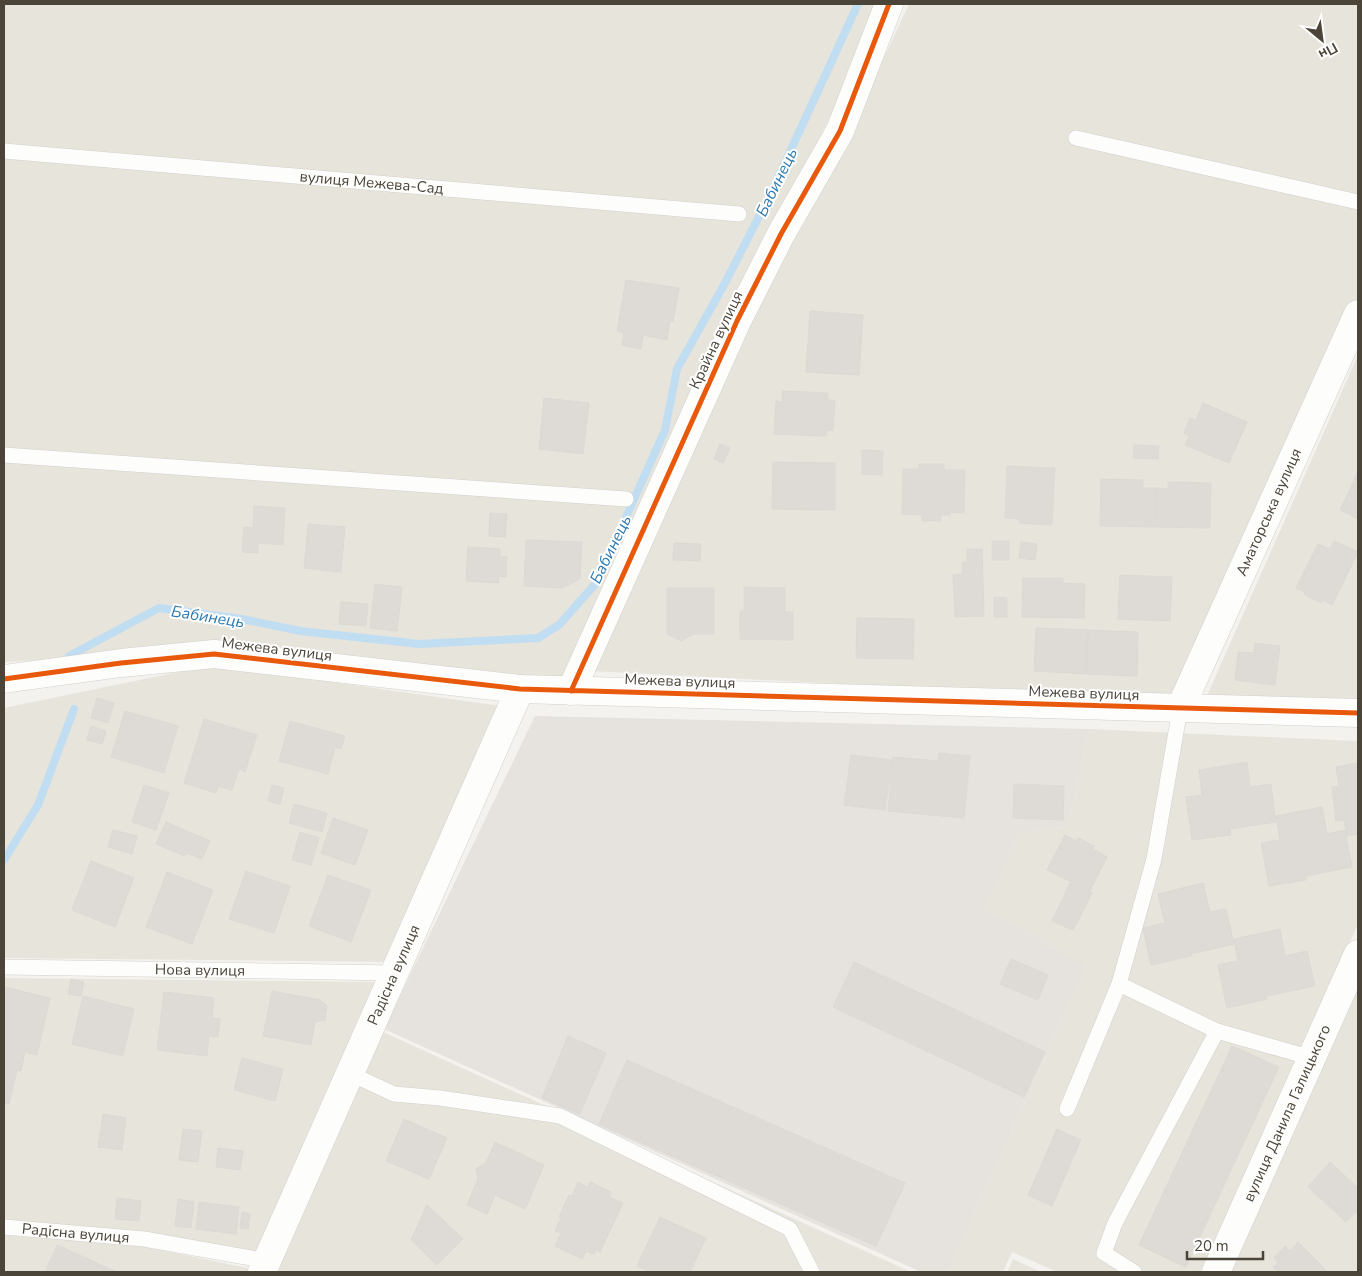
<svg xmlns="http://www.w3.org/2000/svg" width="1362" height="1276" font-family="'Nunito Sans',sans-serif">
  <style>
    .residential { fill: #e7e4dc }
    .industrial { fill: #e6e2de }
    .lines { fill: none; stroke-linecap: round; stroke-linejoin: round }
    .stream { stroke: #c0ddf1; stroke-width: 8 }
    .building { fill: #dedbd6; stroke: #dcd9d4 }
    .service-casing { stroke: #d2d0cb; stroke-width: 16 }
    .minor-casing { stroke: #d2d0cb; stroke-width: 29 }
    .service { stroke: #fdfdfc; stroke-width: 15 }
    .minor { stroke: #fdfdfc; stroke-width: 28 }
    .cycleway-casing { stroke: #fff; stroke-width: 8 }
    .cycleway { stroke: #e8590c; stroke-width: 5 }
    .labels { text-anchor: middle; stroke-width: 4; stroke-linejoin: round; paint-order: stroke }
    .street-label { font-size: 15px; fill: #4b4439; stroke: #fff }
    .water-label { font-size: 16px; font-style: italic; fill: #2e7ab2; stroke: #fff }
  </style>
  <rect width="100%" height="100%" fill="#f4f2ee"/>
  <path class="residential" d="M4 4H880L854 67 766 249 562 684 206 643 28 661 4 662Z
    M909 4H1358V298L1175 701 590 671 807 202 882 62Z
    M1358 355V703L1206 698Z
    M212 665 501 706 390 962 4 958V708Z
    M1090 729 1358 741V924L1200 1272H1057L1012 1252 1003 1272H948L1087 965 983 909 1019 833 1068 826Z
    M4 978 381 982 256 1255 72 1225 4 1224Z
    M1358 979V1272H1227Z
    M381 1031 911 1272H275Z
    M4 1235 117 1241 252 1269 250 1272H4Z
    M1013 1259 1041 1272H1007Z"/>
  <path class="industrial" d="M535 716 1090 729 1068 826 1019 833 984 909 1087 965 948 1272H921L384 1029Z"/>
  <g class="lines">
    <path class="stream" d="M69 656 159 608 242 619 300 631 419 644 538 638 559 625 597 582 665 430 677 369 725 283 771 193 858 4
      M4 860 38 805 74 709"/>
  </g>
  <path class="building" d="M626 280 679 288 673 322 670 321 667 340 643 335 641 349 622 345 624 333 617 331Z
    M810 311 863 315 859 375 806 372Z
    M783 391 828 393V400H835L833 431 827 430 826 436 774 434 776 401 782 402Z
    M544 398 589 403 583 454 539 449Z
    M1203 403 1247 422 1229 463 1185 445 1189 436 1184 433 1190 418 1196 420Z
    M720 444 730 448 723 463 714 459Z
    M1134 445 1159 446 1158 459 1133 458Z
    M862 450 883 451 882 475 862 474Z
    M773 462 835 463V510L772 509Z
    M919 464H944V470H965L964 513 950 512V515H941V521H922V515L902 514 903 469H919Z
    M1007 466 1055 468 1052 525 1019 523V519L1005 518Z
    M1358 472V519L1340 510Z
    M1101 479 1143 480V488H1156L1155 527 1100 526Z
    M1168 482 1211 483 1210 528 1155 527 1156 488 1168 489Z
    M254 506 285 508 283 545 258 543V553L242 552 244 527 253 528Z
    M490 513 507 514 505 537 489 536Z
    M308 524 345 527 341 572 304 568Z
    M526 540 582 542 580 579 562 588 524 586Z
    M992 541H1009V560H992Z
    M1334 541 1358 552 1332 605 1322 600 1321 603 1304 594 1305 592 1296 588 1318 544 1330 549Z
    M1021 542 1037 544 1035 560 1019 558Z
    M674 543 701 544 700 561 673 560Z
    M468 547 500 549V557H507L506 577 499 576 498 583 466 581Z
    M967 549H982L984 616 955 617 953 575 962 574V562H967Z
    M1120 575 1172 577 1170 621 1118 619Z
    M1023 578H1063V583L1085 584 1084 618 1022 617Z
    M375 584 402 587 397 631 370 628Z
    M744 587 785 588V612H793V640L740 639V611H744Z
    M667 588H714V634H693L681 641 667 634Z
    M994 597 1007 598V617H994Z
    M341 602 368 604 366 626 339 624Z
    M857 618 914 619 913 659 856 658Z
    M1036 628 1088 630 1086 674 1034 671Z
    M1088 630 1138 632 1137 676 1086 674Z
    M1255 643 1280 646 1275 685 1235 680 1238 652 1254 653Z
    M97 698 114 703 108 723 91 718Z
    M125 711 178 726 164 773 111 757Z
    M204 719 257 735 245 772 239 769 232 790 218 786 216 793 184 783Z
    M290 721 345 736 341 749 335 747 328 774 279 761Z
    M91 726 106 731 102 744 87 740Z
    M939 753 970 756 964 818 888 811 893 757 938 761Z
    M851 755 892 760 885 810 844 805Z
    M1247 762 1250 787 1271 784 1276 822 1230 829 1231 835 1192 840 1186 797 1202 795 1199 770Z
    M1358 763V834L1347 836 1344 820 1336 821 1332 787 1339 786 1336 767Z
    M1014 784 1064 786 1063 820 1013 818Z
    M144 785 169 793 156 830 132 822Z
    M272 785 284 788 280 804 268 801Z
    M294 804 327 813 322 832 289 823Z
    M1322 807 1327 834 1345 830 1352 867 1305 876 1306 880 1269 886 1261 843 1280 840 1276 816Z
    M333 818 368 830 355 865 321 853Z
    M166 822 210 841 202 859 186 853 185 856 156 844Z
    M113 830 137 836 132 854 108 847Z
    M300 832 319 838 311 865 292 860Z
    M1065 835 1076 841 1078 838 1094 846 1093 849 1107 857 1090 891 1047 870Z
    M91 861 134 878 115 927 72 910Z
    M246 871 290 886 274 933 229 919Z
    M167 872 213 890 192 944 146 927Z
    M328 875 371 890 351 942 309 926Z
    M1070 883 1092 893 1073 930 1052 921Z
    M1203 883 1210 912 1226 909 1234 944 1191 954V956L1151 965 1143 928 1165 923 1158 894Z
    M1280 929 1285 956 1307 951 1315 986 1266 996 1267 999 1227 1008 1218 965 1238 961 1234 939Z
    M1011 959 1048 975 1038 1000 1000 984Z
    M854 962 1045 1052 1024 1097 833 1007Z
    M71 979 84 982 81 996 68 994Z
    M4 987 50 998 37 1055 25 1052 21 1071 17 1070 9 1104 4 1103Z
    M272 991 320 1000 327 1006 325 1020 315 1022 311 1045 263 1036Z
    M164 992 214 998 212 1018 220 1019 218 1037 209 1036 207 1056 157 1050Z
    M83 996 134 1009 123 1056 72 1044Z
    M568 1036 606 1053 580 1114 542 1098Z
    M1232 1046 1279 1067 1186 1267 1139 1245Z
    M242 1058 283 1069 275 1101 234 1090Z
    M627 1060 905 1183 876 1246 599 1124Z
    M103 1114 126 1118 122 1150 98 1147Z
    M404 1119 447 1138 429 1179 386 1161Z
    M183 1129 202 1131 198 1162 179 1160Z
    M1057 1129 1081 1140 1052 1206 1028 1195Z
    M495 1142 544 1165 525 1209 495 1195 487 1214 467 1205 478 1179 476 1169 486 1163Z
    M218 1148 243 1151 240 1170 216 1167Z
    M1330 1162 1358 1188V1210L1346 1222 1308 1187Z
    M578 1182 588 1187 590 1182 611 1192 609 1197 623 1203 600 1252 596 1250 594 1254 586 1251 582 1259 555 1246 561 1233 555 1231 561 1218 559 1217 569 1195 572 1196Z
    M117 1198 141 1201 139 1221 115 1219Z
    M178 1199 194 1202 191 1228 175 1226Z
    M199 1202 239 1207 236 1234 196 1229Z
    M427 1205 463 1239 437 1265 411 1240Z
    M242 1212 250 1214 248 1229 240 1228Z
    M660 1217 706 1238 690 1272H650L637 1266Z
    M1298 1242 1328 1272H1278L1273 1267 1278 1263 1274 1258 1285 1246 1290 1251Z
    M57 1245 117 1272H45Z"/>
  <g class="lines">
    <defs>
      <g id="service">
        <path d="M1076 138 1358 202"/>
        <path id="s1" d="M4 151 739 214"/>
        <path d="M4 455 626 499"/>
        <path id="s2" d="M4 967 396 973"/>
        <path d="M1119 984 1217 1031 1312 1058"/>
        <path d="M351 1074 394 1094 440 1098 560 1116 790 1229 812 1272"/>
        <path d="M1067 1109 1119 984 1154 859 1180 709"/>
        <path id="s3" d="M4 1227 144 1239 268 1261"/>
        <path d="M1134 1272 1104 1253 1115 1223 1217 1031"/>
      </g>
      <g id="minor">
        <path d="M4 679 121 663 214 654 520 689 1358 713"/>
        <path d="M571 691 737 321 781 234 840 131 889 4"/>
        <path id="s4" d="M1180 709 1358 314"/>
        <path id="s5" d="M262 1272 520 689"/>
        <path id="s6" d="M1216 1272 1358 954"/>
      </g>
    </defs>
    <use href="#service" class="service-casing"/>
    <use href="#minor" class="minor-casing"/>
    <use href="#service" class="service"/>
    <use href="#minor" class="minor"/>
    <defs>
      <path id="cycleway" d="M4 679 121 663 214 654 520 689 1358 713
        M571 691 737 321 781 234 840 131 889 4"/>
    </defs>
    <use href="#cycleway" class="cycleway-casing"/>
    <use href="#cycleway" class="cycleway"/>
  </g>
  <g class="labels">
    <g class="street-label">
      <text dy="5" stroke="none"><textPath href="#s1" startOffset="369">вулиця Межева-Сад</textPath></text>
      <text transform="translate(716 340) rotate(-65)" y="5">Крайна вулиця</text>
      <text dy="5" stroke="none"><textPath href="#s4" startOffset="216">Аматорська вулиця</textPath></text>
      <text transform="translate(277 649) rotate(7)" y="5">Межева вулиця</text>
      <text transform="translate(680 681) rotate(2)" y="5">Межева вулиця</text>
      <text transform="translate(1084 693) rotate(2)" y="5">Межева вулиця</text>
      <text dy="5" stroke="none"><textPath href="#s2" startOffset="196">Нова вулиця</textPath></text>
      <text dy="5" stroke="none"><textPath href="#s5" startOffset="325">Радісна вулиця</textPath></text>
      <text dy="5" stroke="none"><textPath href="#s6" startOffset="174">вулиця Данила Галицького</textPath></text>
      <text dy="5" stroke="none"><textPath href="#s3" startOffset="72">Радісна вулиця</textPath></text>
    </g>
    <g class="water-label">
      <text transform="translate(776 182) rotate(-64)" y="6">Бабинець</text>
      <text transform="translate(610 549) rotate(-64)" y="6">Бабинець</text>
      <text transform="translate(208 616) rotate(9)" y="6">Бабинець</text>
    </g>
  </g>
  <rect width="1362" height="1276" fill="none" stroke="#4b4439" stroke-width="10"/>
  <g transform="translate(1322 40) rotate(151)" stroke="#ffffff" stroke-width="4" paint-order="stroke">
  <path d="M0-4L9 19L0 12L-9 19Z" fill="#4b4439"/>
  <text y="-8" font-size="14" font-weight="bold" text-anchor="middle" fill="#4b4439">Пн</text>
  </g>
  <path d="M1187 1251v8h76v-8" fill="none" stroke="#4b4439" stroke-width="2.5"/>
  <text x="1194" y="1251" font-size="15" fill="#4b4439" stroke="#ffffff" stroke-width="4" paint-order="stroke">20 m</text>
</svg>
